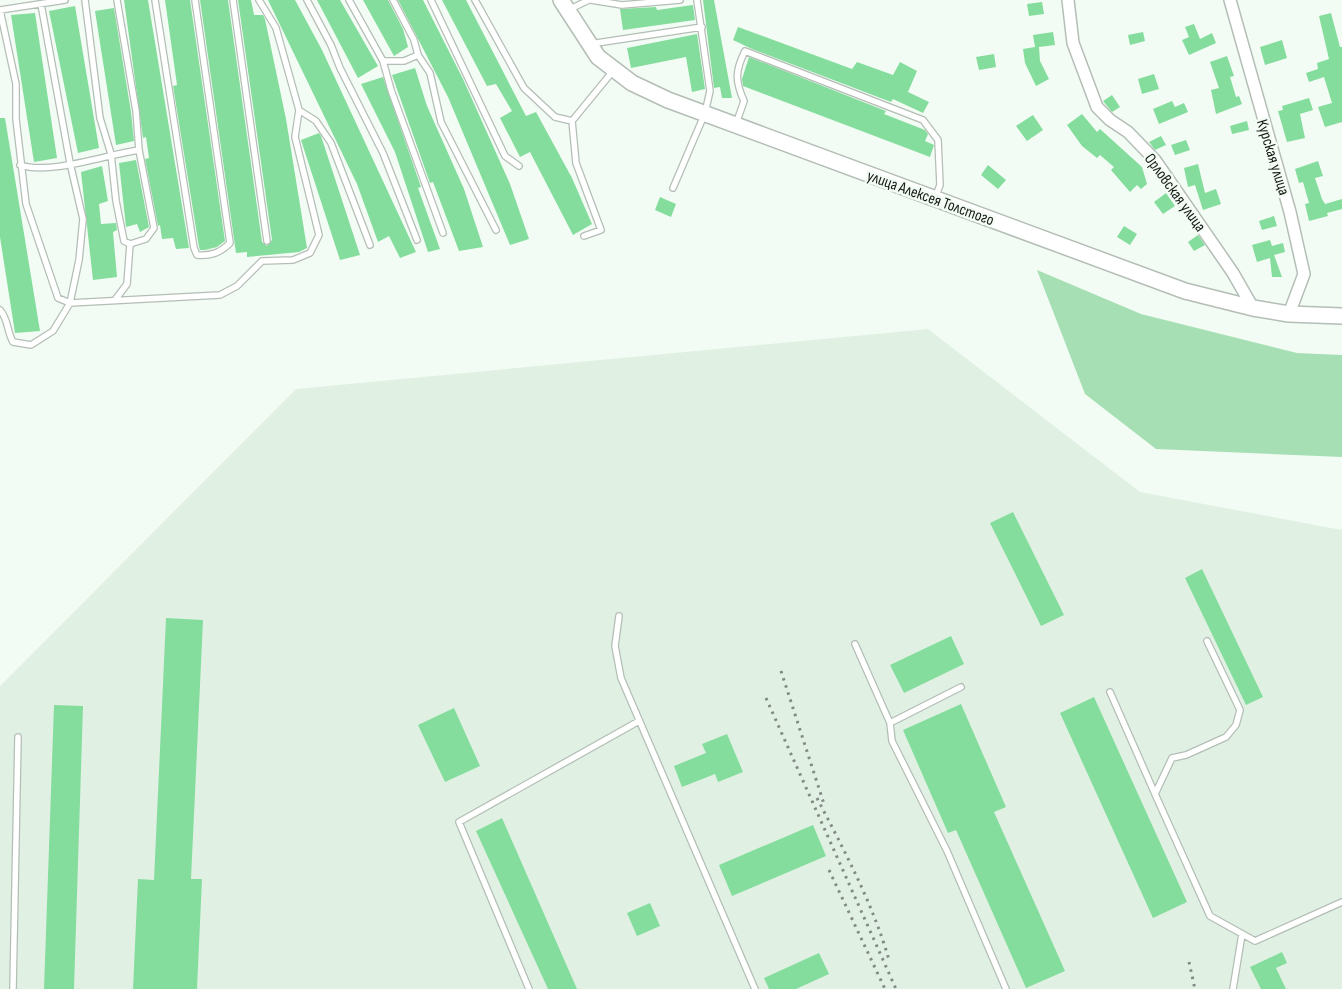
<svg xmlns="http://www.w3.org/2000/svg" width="1342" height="989" font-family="'Sofia Sans Condensed',sans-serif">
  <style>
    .built { fill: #e0f1e4 }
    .green { fill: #a7dfb4 }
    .building { fill: #84dd9c }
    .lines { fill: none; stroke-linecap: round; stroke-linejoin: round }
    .lane-casing { stroke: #b4beb6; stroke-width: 8 }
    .street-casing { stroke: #b4beb6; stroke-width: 14 }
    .secondary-casing { stroke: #b4beb6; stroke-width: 18 }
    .lane { stroke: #fff; stroke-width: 5.5 }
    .street { stroke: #fff; stroke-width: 11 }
    .secondary { stroke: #fff; stroke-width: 15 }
    .rail { stroke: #838984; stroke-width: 3; stroke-dasharray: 2.5 5; stroke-linecap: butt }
    .labels { text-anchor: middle; stroke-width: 5; stroke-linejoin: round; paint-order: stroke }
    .street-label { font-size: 16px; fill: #151815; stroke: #f2fcf4 }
  </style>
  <rect width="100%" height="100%" fill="#f2fcf4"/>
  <path class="built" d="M928 329 1140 492 1342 530V989H0V686L296 389Z"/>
  <path class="green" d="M1037 270 1141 314 1297 353 1342 355V457L1156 449 1085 394Z"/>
  <path class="building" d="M124 0H148L189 248 176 249 173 238 162 239 160 225 158 226 145 159 149 158 146 137 143 138Z
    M165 0H190L225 241 217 247 205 250H200L199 247 173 86 177 85Z
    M200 0H228L262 242 267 246 272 240 238 0H251L254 15H263L265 19 286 119 307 248 299 252 247 257V252L236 253Z
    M268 0H295L322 50 416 252 400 258 389 236 378 242 357 184Z
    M317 0H340L378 66 358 78Z
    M363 0H388L403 29 408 47 394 56Z
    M398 0H423L463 79 510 184 529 239 510 245 448 97Z
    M442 0H466L526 116 536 112 572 178 592 224 573 235 530 152 520 157 500 118 512 111 496 84 487 86Z
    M703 0H714L732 98H722L720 87 714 88Z
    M1042 2 1044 14 1029 16 1027 4Z
    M693 5 695 20 623 30 620 9 656 7 657 10Z
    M75 6 99 148 78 153 49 11Z
    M114 8 131 112 134 141 116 145 95 11Z
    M35 13 57 158 34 162 11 15Z
    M1331 13 1340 47H1342V122L1325 127 1318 107 1332 103 1324 77 1309 82 1306 73 1318 69 1317 63 1329 59 1319 16Z
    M1194 24 1200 39 1212 33 1216 43 1189 55 1182 40 1189 37 1185 27Z
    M738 27 852 69 857 62 893 75 900 62 917 71 908 92 929 102 923 113 893 99 891 102 752 49 733 40Z
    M1053 32 1055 45 1039 47 1040 61 1049 79 1036 86 1025 63 1023 49 1035 47 1033 35Z
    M1143 32 1145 41 1130 45 1128 35Z
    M697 34 705 89 692 92 686 57 631 68 627 48Z
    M1282 40 1287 58 1265 65 1260 47Z
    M994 54 996 67 979 70 976 57Z
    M1227 56 1234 76 1230 77 1236 97 1239 96 1242 104 1216 114 1211 90 1219 88 1210 62Z
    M749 57 886 111 884 114 925 130 928 134 925 141 934 145 930 157 743 86 742 79Z
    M415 68 427 106 464 189 483 247 459 251 433 182 430 183 392 75Z
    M1154 74 1159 89 1142 94 1138 79Z
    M383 77 421 187 418 188 440 249 428 252 395 152 361 84Z
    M1112 95 1120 107 1112 112 1103 101Z
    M1309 98 1313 110 1300 114 1305 138 1287 142 1278 111 1283 110 1282 106Z
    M1172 101 1175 107 1184 103 1188 112 1159 124 1153 109Z
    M1082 114 1097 132 1100 129 1142 167 1147 184 1141 189 1137 185 1130 192 1111 170 1114 167 1100 155 1097 158 1082 146 1067 125Z
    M1033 115 1043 130 1027 141 1016 126Z
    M0 118H5L40 331 15 333 0 237Z
    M1247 121 1249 130 1232 134 1230 126Z
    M319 133 321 136 360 255 340 260 301 140Z
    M1161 136 1166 145 1155 150 1149 142Z
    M1186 140 1190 150 1175 155 1171 145Z
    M136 160 149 227 140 232 137 224 126 227 119 163Z
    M1318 161 1323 176 1315 178 1322 199 1325 204 1342 199V209L1327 213 1328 216 1309 221 1305 204 1309 203 1303 182 1299 183 1295 169Z
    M1198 164 1205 193 1216 189 1221 204 1203 210 1195 185 1188 187 1184 168Z
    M988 165 1006 180 998 189 981 175Z
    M102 166 108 201 99 204 101 224 116 223 117 230 113 232 117 277 93 280 81 172Z
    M1166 193 1175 206 1163 214 1154 202Z
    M660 197 676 204 671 217 655 210Z
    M1274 216 1277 226 1262 230 1259 221Z
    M1124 226 1137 234 1130 245 1117 237Z
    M1198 235 1205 245 1194 251 1188 242Z
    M1270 240 1272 246 1283 243 1285 252 1274 255 1282 277H1272L1270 258 1257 262 1252 245Z
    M1013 512 1064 615 1041 626 990 523Z
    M1202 569 1263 697 1246 705 1185 578Z
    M166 618 203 620 191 879H202L197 989H133L138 879 154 880Z
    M951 636 964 664 904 693 890 665Z
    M1094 697 1187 902 1153 918 1060 713Z
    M961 704 1006 807 994 812 1065 971 1026 988 956 830 948 833 903 730Z
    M54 705 83 706 74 989H44Z
    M454 708 480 766 445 782 418 725Z
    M727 734 743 772 718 782 715 774 682 787 674 766 706 753 702 744Z
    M502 818 577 989H548L476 831Z
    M813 825 826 856 732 896 719 865Z
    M650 903 660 926 637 936 627 913Z
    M1282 952 1287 963 1276 968 1286 989H1261L1250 967Z
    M819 953 829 974 796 989H769L764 978Z"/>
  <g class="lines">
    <defs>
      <path id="lane" d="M85 0 100 118 111 154 116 201 124 241 130 244 146 239 154 228 139 150
        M155 0 194 248 197 255C211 256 220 253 230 243L195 0
        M233 0 267 241
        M259 0 276 28 299 110 316 121 331 143 370 245
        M307 0 331 45 340 68 383 153 417 240
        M349 0 383 61H404L418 55
        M393 0 414 40 418 55 430 73 441 122 496 230
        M431 0 505 156 519 166
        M475 0 524 88 555 117 572 121
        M591 0 622 5 680 0
        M0 10 16 84V119L26 204 58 298 70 303 220 295 237 286 262 261 293 260 310 253 319 235 295 137 299 110
        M0 10 65 0
        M568 10 589 0
        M590 44 702 27
        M383 61 391 90 443 233
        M736 124 744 101C735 81 735 71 745 51L923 120 938 140 940 185 935 198
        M20 165C51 175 105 155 139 150L136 111 117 0
        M673 188 705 113 710 91 697 0
        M584 236 601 230 576 163 572 121 613 71
        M115 300 127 284 130 244
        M0 310C8 318 7 332 13 342L31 345 53 331 70 303 79 260 83 219 70 163 41 4
        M619 616 615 646 621 678 755 989
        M1207 641 1240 710 1236 725 1226 737 1186 755 1172 758 1155 794 1210 916 1255 941 1342 902
        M855 644 890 723
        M961 687 890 723 892 741 947 851 1006 989
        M1110 692 1155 794
        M13 989 18 737
        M529 989 459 822 639 721
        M1233 989 1242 934"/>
      <path id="street" d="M1068 0 1073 43 1097 107 1110 120 1128 132 1155 160 1233 273 1253 308
        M1230 0 1290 212 1304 274 1289 314"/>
      <path id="secondary" d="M561 0 598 57 632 83 668 100 1185 291 1253 308 1289 314 1342 316"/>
    </defs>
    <use href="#lane" class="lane-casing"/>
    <use href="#street" class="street-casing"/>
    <use href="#secondary" class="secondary-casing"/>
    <use href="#lane" class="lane"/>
    <use href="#street" class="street"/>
    <use href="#secondary" class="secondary"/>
    <path class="rail" d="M781 671 824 804
      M766 698 896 989
      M817 798C844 850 873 904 889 960
      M829 870 885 989
      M1189 962 1195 989"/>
  </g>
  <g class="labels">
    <g class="street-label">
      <text transform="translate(1274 157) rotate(73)" y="6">Курская улица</text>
      <text transform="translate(1176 192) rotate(54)" y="6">Орловская улица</text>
      <text transform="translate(931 197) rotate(20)" y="6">улица Алексея Толстого</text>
    </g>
  </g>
</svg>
